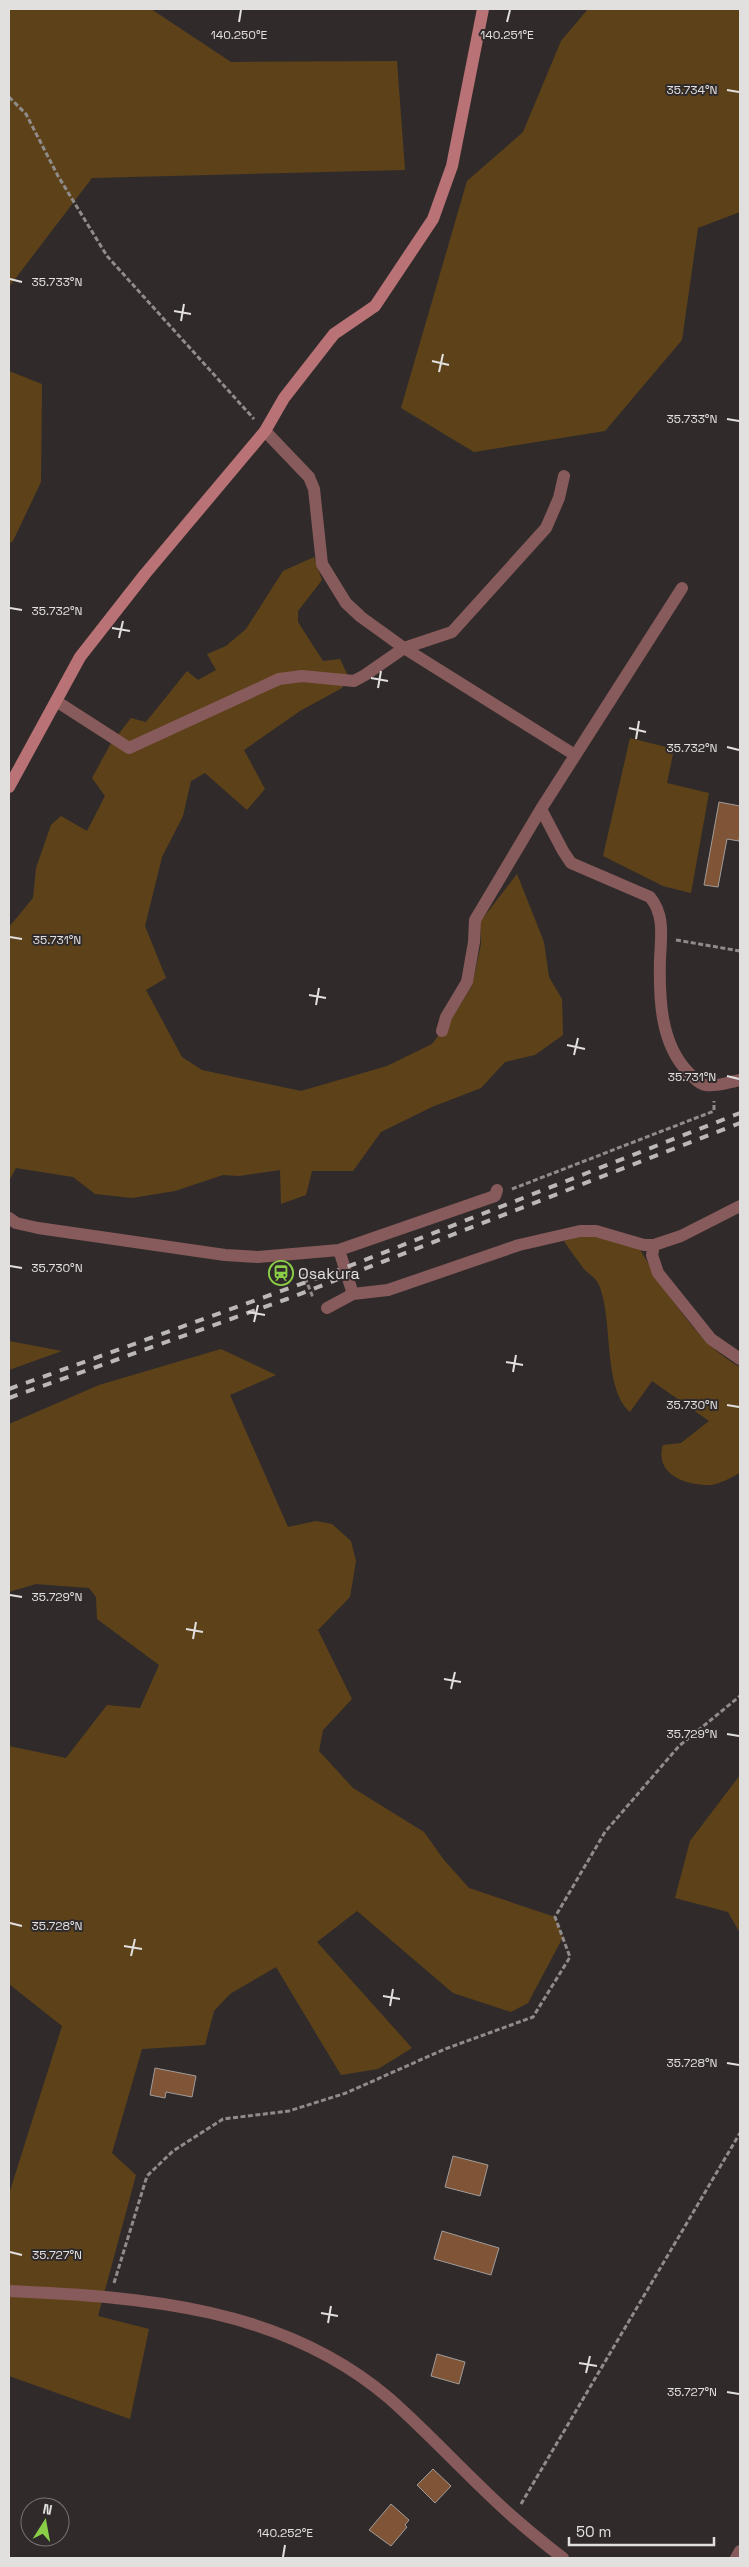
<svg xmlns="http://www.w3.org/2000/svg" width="749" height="2567" font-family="'Space Grotesk',sans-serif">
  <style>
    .green { fill: #5d4219 }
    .building { fill: #805436; stroke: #a09c99 }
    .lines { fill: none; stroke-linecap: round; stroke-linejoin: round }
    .path { stroke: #8f8c8b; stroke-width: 3; stroke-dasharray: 5 2.5; stroke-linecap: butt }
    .street { stroke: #875a5b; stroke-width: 12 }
    .secondary { stroke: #b97275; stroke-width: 12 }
    .rail { stroke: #bcb8b8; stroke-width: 4; stroke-dasharray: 9 9; stroke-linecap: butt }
    .ticks { fill: none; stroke: #e2dfdf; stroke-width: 2 }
    .labels { text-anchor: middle; stroke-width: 4; stroke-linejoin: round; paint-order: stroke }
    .poi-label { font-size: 16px; fill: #e2dfdf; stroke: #302b2a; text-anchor: start }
    .ticks-label { font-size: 12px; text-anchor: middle; fill: #e2dfdf; stroke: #302b2a; stroke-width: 4; stroke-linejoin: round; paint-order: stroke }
  </style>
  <rect width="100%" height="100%" fill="#302b2a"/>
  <path class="green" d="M9 9H151L231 62 397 61 405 170 92 178 9 287Z
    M588 9H740V212L698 228 682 340 605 431 474 452 401 408 467 181 523 132 561 41Z
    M9 371 42 384 41 482 13 541 9 544Z
    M314 557 322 580 298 611V622L323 661 340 659 349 678 342 688 300 711 244 750 265 789 247 810 205 773 191 781 183 816 162 857 145 926 166 978 146 990 182 1057 202 1070 301 1091 387 1066 432 1044 452 1018 472 986 481 944 480 922 517 874 544 942 549 977 562 999 563 1035 535 1055 505 1062 481 1088 432 1107 381 1132 353 1171H312L306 1195 281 1204 280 1170 239 1176 223 1175 175 1191 132 1198 95 1194 73 1177 16 1168 9 1181V927L33 898 36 868 51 825 61 816 87 831 105 796 92 778 110 745 131 718 146 722 187 671 198 680 216 670 207 654 226 646 246 629 283 571Z
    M630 738 674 749 667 783 709 793 691 893 663 886 603 856Z
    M580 1236H599L639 1248C664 1289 697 1344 740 1367V1473C732 1477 720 1484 711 1485 686 1486 654 1474 663 1445L681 1443 709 1421 652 1381 630 1412C602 1388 614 1316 598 1283 595 1277 588 1274 584 1269 577 1260 570 1250 564 1241Z
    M9 1341 62 1351 9 1370Z
    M221 1349 276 1375 230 1395 288 1527 316 1521 332 1524 351 1541 356 1561 350 1597 318 1630 352 1699 323 1730 319 1751 353 1788 424 1832 444 1860 469 1888 555 1917 563 1937 528 2003 511 2012 453 1993 357 1911 317 1942 412 2048 378 2069 341 2075 276 1967 230 1994 214 2011 205 2045 142 2049 112 2153 136 2175 98 2316 149 2329 130 2419 9 2376V2194L62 2026 9 1984V1746L66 1758 107 1705 140 1708 159 1665 97 1619 96 1597 89 1588 36 1584 9 1592V1424L99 1385Z
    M740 1775V1933L728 1912 675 1898 690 1841Z"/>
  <path class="building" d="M719 802 740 806V832L739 841 727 839 718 887 704 885Z
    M155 2068 196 2076 192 2097 166 2092 165 2098 150 2095Z
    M453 2156 488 2165 480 2196 445 2187Z
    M442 2231 499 2248 491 2275 434 2259Z
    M437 2354 465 2362 459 2384 431 2376Z
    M433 2469 451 2486 435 2503 417 2485Z
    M391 2504 409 2520 405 2525 407 2527 391 2546 369 2530Z"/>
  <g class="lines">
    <path class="path" d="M9 97 26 114 58 176 107 256 254 419
      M676 940 740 951
      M512 1189 714 1111V1101
      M300 1277 304 1275 312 1295 308 1296
      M114 2283 147 2176 173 2151 223 2119 289 2111 346 2093 445 2049 533 2017 570 1957 555 1917 605 1832 679 1746 740 1696
      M521 2504 740 2133"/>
    <path class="street" d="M265 431 309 477 314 489 322 564 346 603 361 617 404 648 575 755
      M56 701 129 748 279 679 302 676 354 681 365 675 404 648 452 632 546 528 559 498 564 476
      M541 809 563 851 571 863 650 897C665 915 661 937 660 959 659 997 660 1043 688 1072 693 1077 699 1084 706 1085 717 1087 729 1082 740 1080
      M442 1031 446 1017 467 982 474 942 475 920 541 809 682 588
      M9 1218 16 1223 38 1228 225 1255 258 1257 339 1250 353 1294
      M654 1245 652 1255 658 1273 711 1339 740 1359
      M339 1250 495 1196 497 1190
      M327 1308 353 1294 388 1290 519 1245 580 1231H596L644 1245H654L681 1236 740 1206
      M9 2291C144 2297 283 2307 390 2399 433 2437 471 2480 513 2517 529 2531 546 2545 563 2558
      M736 2558 740 2551"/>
    <path class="secondary" d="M9 787 80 657 145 574 265 431 284 398 334 334 375 306 433 219 452 166 483 9"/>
    <path class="rail" d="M9 1389 334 1272 740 1113
      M9 1398 287 1299 740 1123"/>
  </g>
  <path class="ticks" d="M239 22 241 10M507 22 510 10M727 90 739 92M10 279 22 282M174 311 191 314M181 321 184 304M432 361 449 365M439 372 443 354M727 419 739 421M10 608 22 610M112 628 130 631M119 638 123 621M371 678 388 681M378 688 381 671M629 728 646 732M636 739 639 721M727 747 739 750M10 937 22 939M309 995 326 998M316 1005 319 988M567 1045 585 1049M574 1055 578 1038M727 1076 739 1079M10 1266 22 1268M248 1312 265 1315M254 1322 258 1305M506 1362 523 1365M513 1372 516 1355M727 1405 739 1407M10 1595 22 1597M186 1629 203 1632M193 1639 196 1622M444 1679 461 1682M451 1689 455 1672M727 1734 739 1736M10 1923 22 1926M124 1946 142 1949M131 1956 135 1939M383 1996 400 1999M390 2006 393 1989M727 2063 739 2065M10 2252 22 2255M321 2313 338 2316M328 2323 331 2306M579 2363 597 2366M586 2373 590 2356M727 2392 739 2394M283 2557 285 2545"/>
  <defs>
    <symbol id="station-ring" viewBox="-11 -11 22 22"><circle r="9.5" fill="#302b2a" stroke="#8ace48" stroke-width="1.5"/><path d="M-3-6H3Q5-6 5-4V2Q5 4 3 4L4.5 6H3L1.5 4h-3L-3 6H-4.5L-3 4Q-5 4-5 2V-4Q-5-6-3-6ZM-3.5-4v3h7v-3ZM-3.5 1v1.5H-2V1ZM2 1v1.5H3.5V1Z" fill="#8ace48"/></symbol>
  </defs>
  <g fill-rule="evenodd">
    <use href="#station-ring" x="267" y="1259" width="28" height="28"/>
  </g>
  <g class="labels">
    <g class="poi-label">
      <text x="298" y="1279">Osakura</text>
    </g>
  </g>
  <g class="ticks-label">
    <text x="239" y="39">140.250°E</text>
    <text x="507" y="39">140.251°E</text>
    <text x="692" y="94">35.734°N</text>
    <text x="57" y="286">35.733°N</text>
    <text x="692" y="423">35.733°N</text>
    <text x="57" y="615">35.732°N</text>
    <text x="692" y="752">35.732°N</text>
    <text x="57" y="944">35.731°N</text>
    <text x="692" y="1081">35.731°N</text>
    <text x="57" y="1272">35.730°N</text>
    <text x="692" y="1409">35.730°N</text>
    <text x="57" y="1601">35.729°N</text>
    <text x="692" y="1738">35.729°N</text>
    <text x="57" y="1930">35.728°N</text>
    <text x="692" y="2067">35.728°N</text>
    <text x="57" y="2259">35.727°N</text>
    <text x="692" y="2396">35.727°N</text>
    <text x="285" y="2537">140.252°E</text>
  </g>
  <rect width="749" height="2567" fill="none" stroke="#e2dfdf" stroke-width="20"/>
  <g transform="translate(45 2522) rotate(11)"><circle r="24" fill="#302b2a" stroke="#777372"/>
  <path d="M0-4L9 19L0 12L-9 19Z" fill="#8ace48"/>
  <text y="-8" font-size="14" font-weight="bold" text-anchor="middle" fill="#e2dfdf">N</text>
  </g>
  <path d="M569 2537v8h145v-8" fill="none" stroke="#e2dfdf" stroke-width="2.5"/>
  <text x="576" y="2537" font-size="15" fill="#e2dfdf" stroke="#302b2a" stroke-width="4" paint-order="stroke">50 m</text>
</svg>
